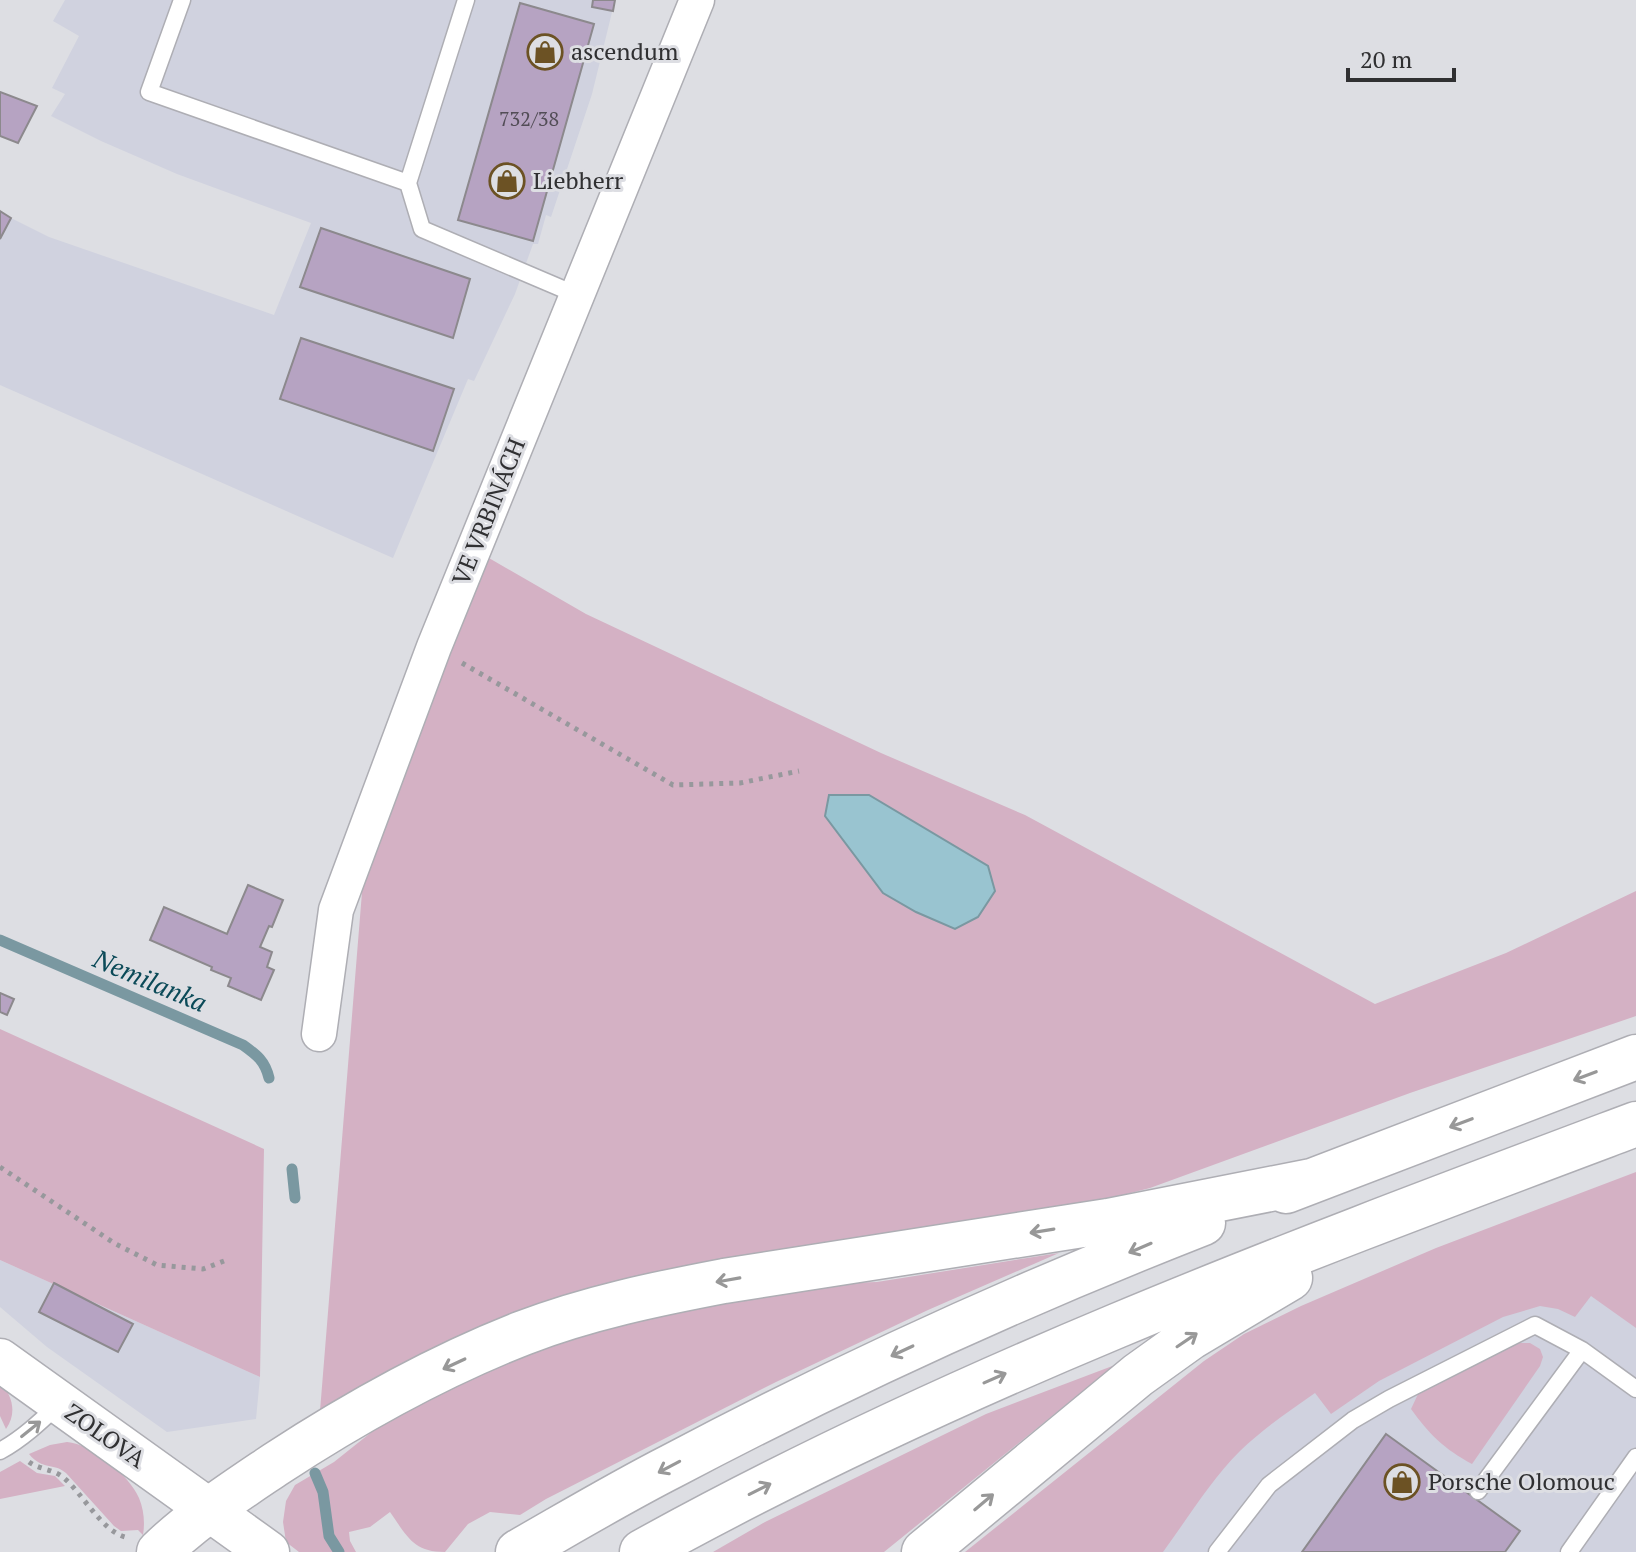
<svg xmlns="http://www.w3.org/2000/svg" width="1636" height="1552" font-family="'PT Serif',serif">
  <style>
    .built { fill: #d0d2df }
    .green { fill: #d4b1c4 }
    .water { fill: #99c4d0; stroke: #7a98a1; stroke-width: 2 }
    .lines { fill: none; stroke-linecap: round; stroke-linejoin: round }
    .stream { stroke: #7a98a1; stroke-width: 11 }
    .building { fill: #b6a3c2; stroke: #8c898d; stroke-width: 2 }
    .service-casing { stroke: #aeaeb4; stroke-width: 19 }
    .minor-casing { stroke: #aeaeb4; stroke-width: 37 }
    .tertiary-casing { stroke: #aeaeb4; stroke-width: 45 }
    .primary-casing { stroke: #aeaeb4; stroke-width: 47 }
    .path { stroke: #97989c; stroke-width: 5; stroke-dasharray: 4 6; stroke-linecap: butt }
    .service { stroke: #fff; stroke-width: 16 }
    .minor { stroke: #fff; stroke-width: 34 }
    .tertiary { stroke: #fff; stroke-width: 42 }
    .primary { stroke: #fff; stroke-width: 44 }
    .oneway { stroke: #989898 }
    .labels { text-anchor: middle; stroke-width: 6; stroke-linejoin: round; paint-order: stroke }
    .number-label { font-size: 20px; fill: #524d56 }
    .poi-label { font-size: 24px; fill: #303032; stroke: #dddee3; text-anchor: start }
    .street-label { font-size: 24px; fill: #303032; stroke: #dddee3 }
    .water-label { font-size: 26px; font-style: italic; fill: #0b4a58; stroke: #dddee3 }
  </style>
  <rect width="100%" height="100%" fill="#dddee3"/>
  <path class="built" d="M65 0H615L592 94 551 217 546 215 538 244H533L515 294 474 381 468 379 393 558 0 385V239L11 218 49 237 274 315 311 223 177 174 101 141 51 116 65 94 52 88 79 36 53 21Z
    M1636 1177V1552H1007Z
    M0 1260 260 1377 256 1419 167 1432 47 1347 0 1307Z"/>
  <path class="green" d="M482 554 586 614 881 753 1025 815 1375 1004 1506 953 1636 891V1016L1410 1093 1150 1188 1014 1223 766 1255 653 1272 458 1339 320 1411 363 880Z
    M0 1029 264 1149 260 1377 0 1260Z
    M1636 1172V1328L1591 1296 1575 1317 1558 1309 1540 1306 1503 1317 1379 1381 1331 1414 1315 1393C1289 1411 1263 1429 1240 1451 1210 1481 1188 1518 1163 1552H965L1204 1361 1244 1334 1301 1306 1436 1248Z
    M1059 1253 928 1310 776 1382 546 1499 520 1515 490 1512 468 1524 445 1552C413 1552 407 1536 390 1512L370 1527 349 1532 350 1541 356 1552H299L286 1542 283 1522 286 1501 295 1485 334 1462 393 1415 483 1368 564 1341 634 1321 821 1284 877 1282Z
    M1520 1343H1530L1540 1349 1543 1357 1540 1366 1472 1464C1444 1449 1429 1434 1411 1409L1419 1392 1510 1345Z
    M1115 1365 884 1552H713L765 1522 986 1414Z
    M0 1383C13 1395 17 1414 6 1429L0 1416Z
    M67 1442C92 1444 129 1475 139 1498 144 1510 145 1523 143 1535L138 1530 121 1531 114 1526 66 1473C53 1462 43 1471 29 1454L50 1445Z
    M20 1461 37 1473 55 1476 65 1486 0 1499V1472Z"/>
  <path class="water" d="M829 795H869L988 866 995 891 978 917 955 929 916 912 883 893 825 816Z"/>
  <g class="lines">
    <path class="stream" d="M0 940 243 1045C257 1055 265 1061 269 1078
      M292 1169 295 1198
      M315 1473 323 1492 329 1536 339 1552"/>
  </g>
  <path class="building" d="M593 0H615L613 11 592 7Z
    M520 3 594 24 533 241 458 220Z
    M0 92 37 106 18 143 0 136Z
    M0 211 11 218 0 239Z
    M321 228 470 279 453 338 300 287Z
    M301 338 454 389 433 451 280 399Z
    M248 885 283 900 272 927 269 926 260 947 272 952 267 967 274 970 261 1000 228 986 231 978 211 970 212 967 150 940 164 907 227 934Z
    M0 993 14 999 7 1015 0 1012Z
    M54 1283 133 1324 118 1352 39 1312Z
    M1386 1434 1520 1531 1505 1552H1302Z"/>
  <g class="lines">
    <defs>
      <path id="service" d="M182 0 149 92 408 183 466 0
        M408 183 422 229 577 295
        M0 1451C22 1439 40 1422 58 1405
        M1478 1491 1582 1350
        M1217 1552 1269 1485 1353 1420 1389 1399 1535 1325 1582 1350 1636 1389
        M1569 1552 1636 1457"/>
      <path id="minor" d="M319 1034 336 910 434 647 697 0"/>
      <path id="tertiary" d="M0 1360 268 1552"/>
      <path id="primary" d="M1286 1191 1636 1057
        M159 1552C194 1518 236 1491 276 1464 354 1413 436 1367 523 1333 588 1308 656 1294 724 1281L1108 1221 1311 1181
        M518 1552C569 1523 619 1493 672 1466 844 1375 1022 1294 1203 1223
        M642 1552C958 1377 1298 1251 1636 1124
        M924 1552 1138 1375 1191 1337 1290 1278"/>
    </defs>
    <use href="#service" class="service-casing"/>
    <use href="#minor" class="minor-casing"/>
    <use href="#tertiary" class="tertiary-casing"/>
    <use href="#primary" class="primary-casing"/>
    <path class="path" d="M462 663 673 785 740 783 799 771
      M0 1167 114 1243 157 1265 203 1269 224 1261
      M29 1462C40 1470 54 1469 64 1478 83 1494 101 1530 125 1537"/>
    <use href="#service" class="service"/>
    <use href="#minor" class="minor"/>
    <use href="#tertiary" class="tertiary"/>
    <use href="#primary" class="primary"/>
  </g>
  <defs><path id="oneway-shaft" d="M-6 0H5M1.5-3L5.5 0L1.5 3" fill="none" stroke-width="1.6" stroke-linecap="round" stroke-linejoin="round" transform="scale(2)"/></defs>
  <g class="oneway">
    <use href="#oneway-shaft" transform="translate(1585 1076) rotate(159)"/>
    <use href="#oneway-shaft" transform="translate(1461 1123) rotate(159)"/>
    <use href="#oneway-shaft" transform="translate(1042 1231) rotate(171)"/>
    <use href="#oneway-shaft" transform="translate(1140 1248) rotate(157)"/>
    <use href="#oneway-shaft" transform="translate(728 1280) rotate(170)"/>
    <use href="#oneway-shaft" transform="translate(1187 1340) rotate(-34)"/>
    <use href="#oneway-shaft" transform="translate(902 1351) rotate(155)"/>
    <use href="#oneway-shaft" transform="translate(454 1364) rotate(155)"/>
    <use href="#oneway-shaft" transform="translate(995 1378) rotate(-24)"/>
    <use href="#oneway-shaft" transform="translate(31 1429) rotate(-39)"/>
    <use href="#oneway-shaft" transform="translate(669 1467) rotate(152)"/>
    <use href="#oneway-shaft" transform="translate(760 1489) rotate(-27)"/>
    <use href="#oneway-shaft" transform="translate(984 1502) rotate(-40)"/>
  </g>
  <defs>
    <symbol id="shop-ring" viewBox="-11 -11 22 22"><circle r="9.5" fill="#dddee3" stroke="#6c5224" stroke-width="1.5"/><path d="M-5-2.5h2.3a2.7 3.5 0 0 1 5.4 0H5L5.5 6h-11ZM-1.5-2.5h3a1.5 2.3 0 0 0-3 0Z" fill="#6c5224"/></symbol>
  </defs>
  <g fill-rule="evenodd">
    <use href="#shop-ring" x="525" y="32" width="40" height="40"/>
    <use href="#shop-ring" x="487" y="161" width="40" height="40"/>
    <use href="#shop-ring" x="1382" y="1462" width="40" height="40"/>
  </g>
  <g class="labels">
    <g class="number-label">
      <text x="529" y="126">732/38</text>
    </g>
    <g class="poi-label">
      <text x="571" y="60">ascendum</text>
      <text x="533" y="189">Liebherr</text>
      <text x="1428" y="1490">Porsche Olomouc</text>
    </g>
    <g class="street-label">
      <text transform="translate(489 512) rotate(-68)" y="8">VE VRBINÁCH</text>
      <text transform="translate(105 1436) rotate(35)" y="8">ZOLOVA</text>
    </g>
    <g class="water-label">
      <text transform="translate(150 981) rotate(23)" y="9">Nemilanka</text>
    </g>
  </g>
  <path d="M1348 68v12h106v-12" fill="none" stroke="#303032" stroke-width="4"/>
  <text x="1360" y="68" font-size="24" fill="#303032" stroke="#dddee3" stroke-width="6" paint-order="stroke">20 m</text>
</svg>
